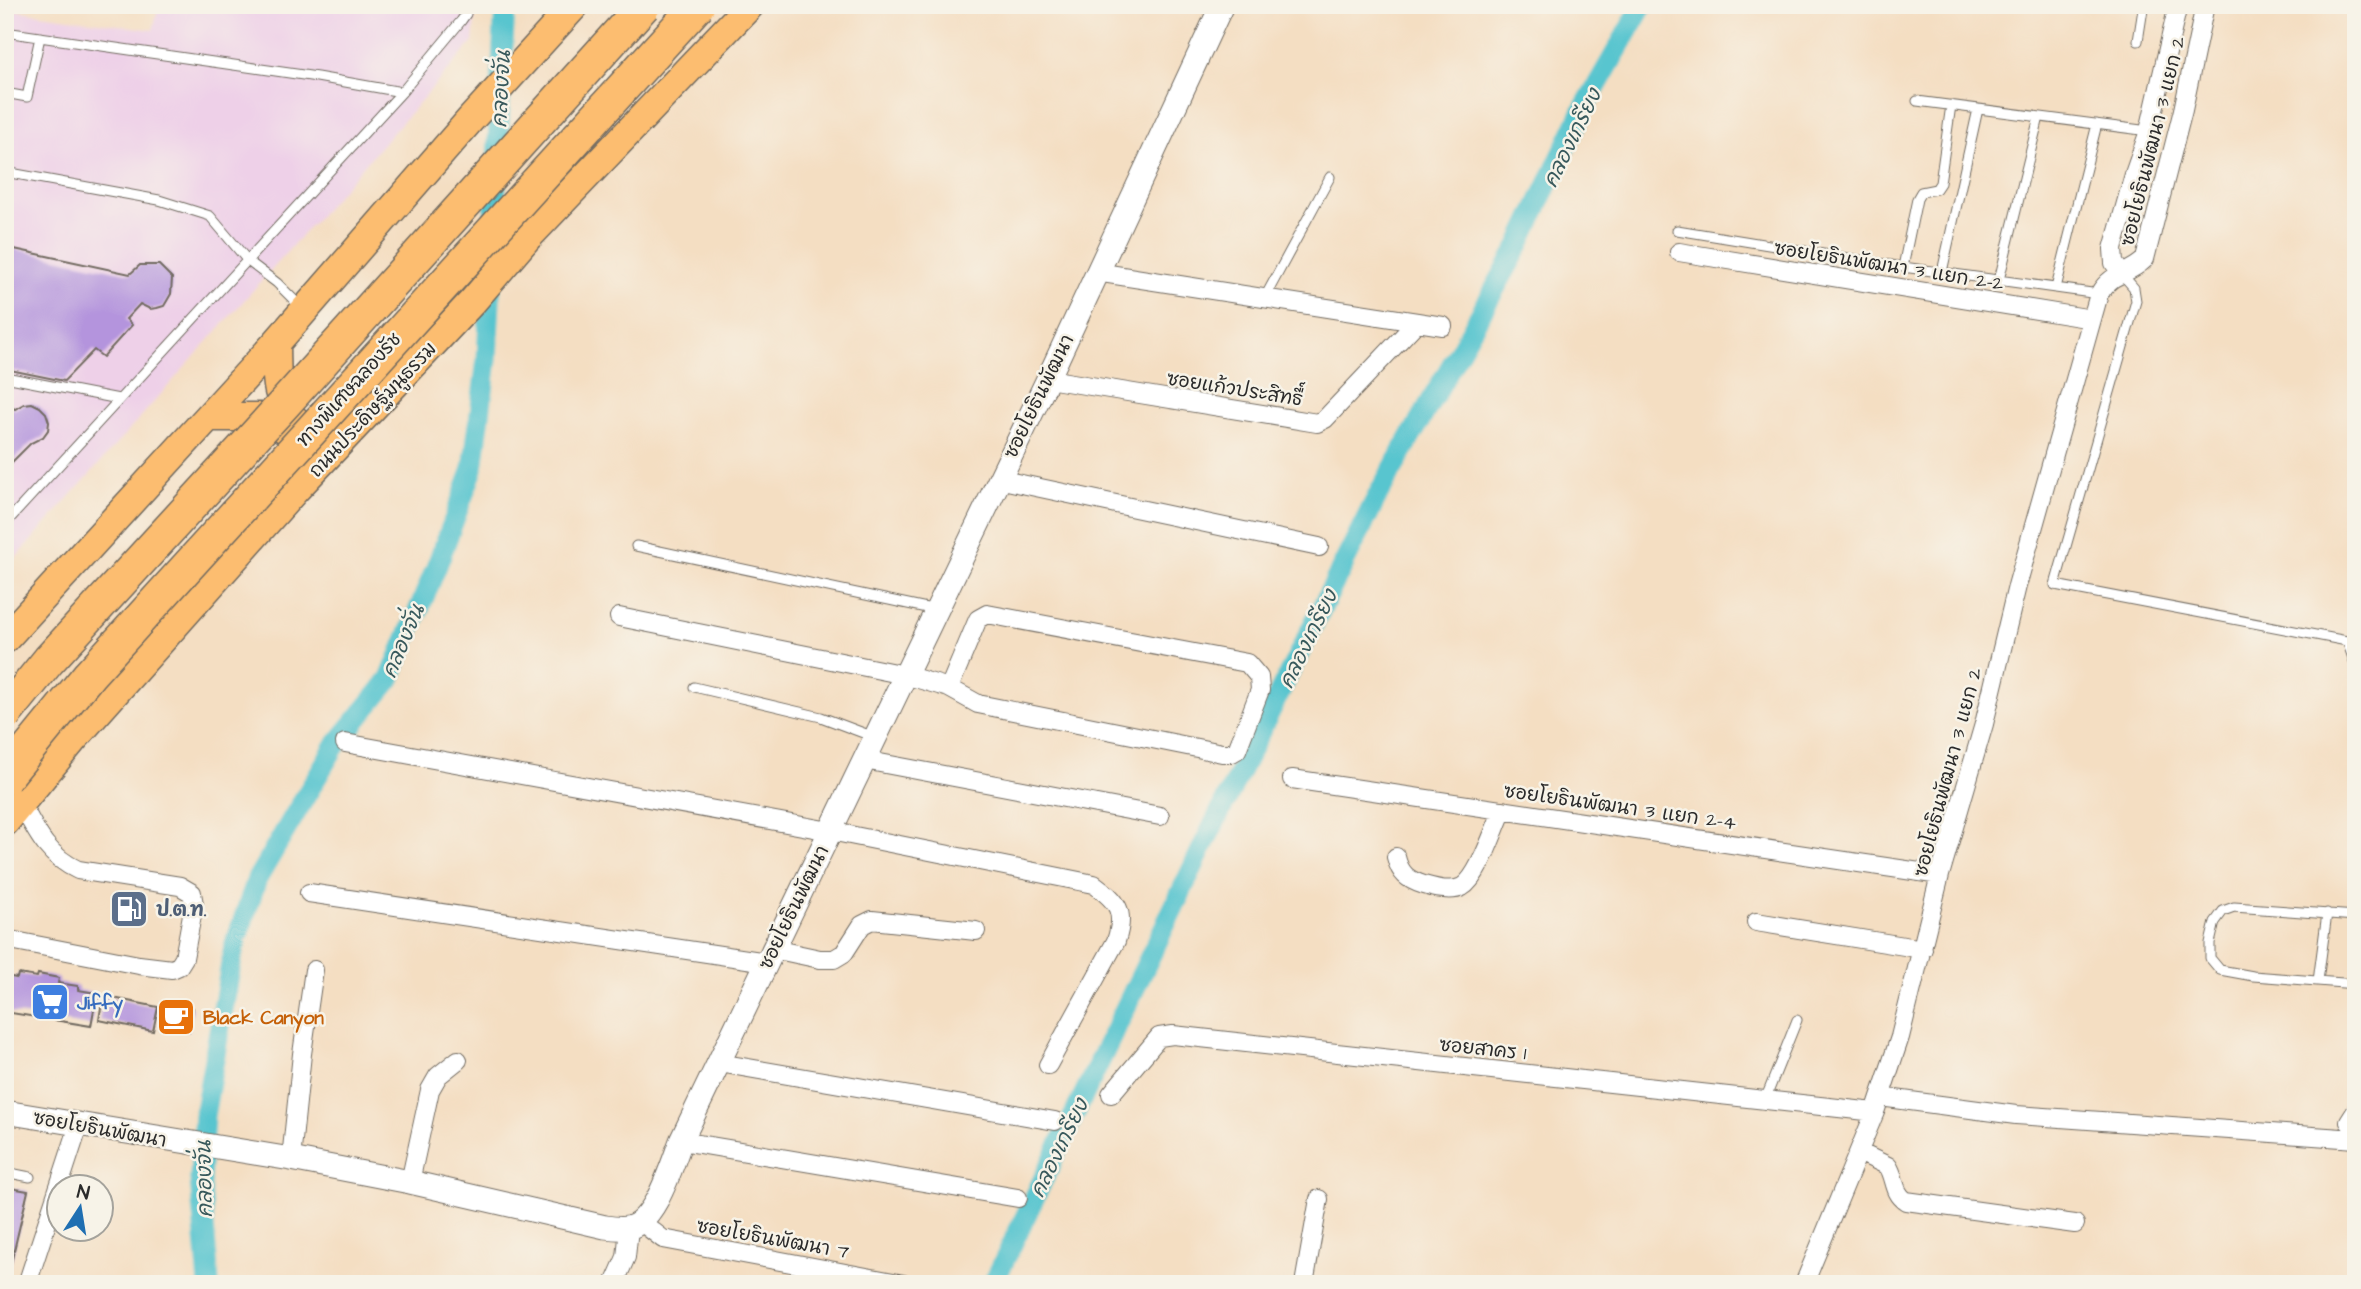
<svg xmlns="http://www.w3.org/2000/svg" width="2361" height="1289" font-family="'Architects Daughter','Playpen Sans Thai',sans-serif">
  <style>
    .built { fill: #eed0e8 }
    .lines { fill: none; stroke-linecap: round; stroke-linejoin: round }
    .canal { stroke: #58c5cf; stroke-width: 21 }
    .building { fill: #b494dd }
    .service-casing { stroke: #716a60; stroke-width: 11 }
    .minor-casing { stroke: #716a60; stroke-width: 20 }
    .tertiary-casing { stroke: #716a60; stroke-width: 25 }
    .primary-casing { stroke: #716a60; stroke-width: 31 }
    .service { stroke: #fff; stroke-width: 9 }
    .minor { stroke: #fff; stroke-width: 18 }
    .tertiary { stroke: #fff; stroke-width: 23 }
    .primary { stroke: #fcbd6f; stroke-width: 28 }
    .motorway-bridge-casing { stroke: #716a60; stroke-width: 36; stroke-linecap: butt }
    .motorway-bridge { stroke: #fcbd6f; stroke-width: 33 }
    .labels { text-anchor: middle; stroke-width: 5; stroke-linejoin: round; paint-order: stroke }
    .street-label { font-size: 19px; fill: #2b2b2b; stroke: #f7f3e8 }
    .service-label { font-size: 19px; font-weight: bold; fill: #4e5e75; stroke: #f7f3e8; text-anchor: start }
    .shop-label { font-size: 19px; font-weight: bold; fill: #366cbe; stroke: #f7f3e8; text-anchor: start }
    .food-label { font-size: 19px; font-weight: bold; fill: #c56008; stroke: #f7f3e8; text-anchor: start }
    .water-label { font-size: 21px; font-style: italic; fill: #38595c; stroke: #f7f3e8 }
  </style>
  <rect width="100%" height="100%" fill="#f7f3e8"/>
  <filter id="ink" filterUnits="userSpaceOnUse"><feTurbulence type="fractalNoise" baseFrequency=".0143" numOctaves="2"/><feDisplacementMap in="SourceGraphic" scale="14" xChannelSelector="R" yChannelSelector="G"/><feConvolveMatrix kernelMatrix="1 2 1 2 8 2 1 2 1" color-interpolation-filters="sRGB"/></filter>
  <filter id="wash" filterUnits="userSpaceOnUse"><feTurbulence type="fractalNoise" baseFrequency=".00686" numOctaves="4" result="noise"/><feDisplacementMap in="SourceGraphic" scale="28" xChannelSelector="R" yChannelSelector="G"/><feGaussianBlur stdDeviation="1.57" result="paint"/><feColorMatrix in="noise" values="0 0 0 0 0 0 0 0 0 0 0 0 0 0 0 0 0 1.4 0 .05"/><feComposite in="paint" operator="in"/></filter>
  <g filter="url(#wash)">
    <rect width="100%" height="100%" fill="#f4dec2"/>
    <path class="built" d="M159 5H476L473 42 5 570V9L153 30Z"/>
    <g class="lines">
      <path class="canal" d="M209 1284 200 1179 204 1116 234 947 257 879 335 746 390 679 436 568 473 469 487 359 505 5
        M993 1284 1206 840 1379 493 1519 246 1583 110 1643 5"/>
    </g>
    <g id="blocks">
      <path class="building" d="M5 247 130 274 140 265H159L172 278 171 294 164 306 157 308 150 309 140 304 126 319 132 325 103 357 94 350 64 381 5 369Z
        M5 403 15 409 24 404 32 403 40 407 46 413 49 422 48 430 43 437 31 443 5 469Z
        M18 974 37 977 38 974 59 978 58 983 78 986V990L97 993 91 1026 5 1012V976L17 978Z
        M103 996 158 1007 153 1031 99 1020Z
        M163 1003 193 1008 189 1031 159 1025Z
        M5 1187 28 1191 8 1276H5Z"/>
    </g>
  </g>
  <g filter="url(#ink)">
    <use href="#blocks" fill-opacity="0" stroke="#716a60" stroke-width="2"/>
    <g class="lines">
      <defs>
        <path id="service" d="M5 32 317 77 402 92
          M2138 41 2143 9
          M5 93 27 97 40 37
          M1917 101 2149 131
          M5 172 159 200 210 216 248 261 277 283 303 309
          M1677 230 1903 267 1917 199 1921 192 1936 189 1940 183 1951 105
          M1903 267 2099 294
          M1942 272 1978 109
          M2121 273 2134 288 2136 301 2055 585 2347 641 2356 667
          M1999 280 2039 117
          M2056 288 2097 124
          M1264 299 1330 177
          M5 377 119 399
          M5 524 402 92 461 21 466 14 467 5
          M636 546 936 610
          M694 687 821 717 874 737
          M2356 916 2234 907 2223 911 2215 922 2210 943V958L2220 970 2253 976 2356 984
          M2318 981 2327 913
          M1765 1100 1797 1020
          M5 1172 30 1177"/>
        <path id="minor" d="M1679 252 2092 319
          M1096 272 1443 326
          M2121 273 2114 263 2113 249 2135 171 2149 131 2178 5
          M1048 379 1317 423 1325 419 1417 322
          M998 479 1319 547
          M619 617 905 675 949 688 978 704 1222 753H1232L1237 750 1260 690 1259 677 1247 663 987 614 978 619 949 688
          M345 743 830 831 1094 884C1118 902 1126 911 1116 941L1048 1065
          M864 760 1160 816
          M1292 779 1940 875
          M1396 857C1400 874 1408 880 1424 885 1434 888 1452 892 1462 887 1479 877 1494 829 1503 810
          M309 893 767 962
          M1756 922 1923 949
          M5 939 139 965 172 969 179 966 184 958 194 904 192 893 180 886 78 870C47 856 36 831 21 803
          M773 949 820 959H834L844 953 862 925 872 920 976 931
          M719 1063 1055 1121
          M1111 1094 1159 1037 1173 1035 1875 1112
          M1880 1097 2016 1115 2356 1139
          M2349 1122 2356 1111
          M681 1141 1018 1198
          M1859 1152 1888 1166C1896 1178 1893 1193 1906 1201L2075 1224
          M291 1159 302 1054 314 970
          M410 1182 430 1090 438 1076 458 1060
          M640 1221 663 1239 904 1284
          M27 1284 79 1125
          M614 1284 626 1257 629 1228
          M1304 1284 1319 1199
          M1804 1284 1875 1112 1900 1037 1940 875 1984 724 2017 586 2099 294C2113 270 2127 277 2145 259L2183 110 2205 5"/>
        <path id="tertiary" d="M5 1112 291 1159 410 1182 605 1227C612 1228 620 1229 627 1228 655 1224 672 1164 681 1141L1048 379 1222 5"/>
        <path id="primary" d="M276 343C277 378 273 400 300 425 308 432 320 435 331 433
          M209 417H269L283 428
          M5 639 276 343 470 120 575 5
          M5 822 72 741 295 490 473 301 527 238 750 5"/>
      </defs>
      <use href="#service" class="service-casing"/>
      <use href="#minor" class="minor-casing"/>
      <use href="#tertiary" class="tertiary-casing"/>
      <use href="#primary" class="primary-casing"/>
      <use href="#service" class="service"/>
      <use href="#minor" class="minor"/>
      <use href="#tertiary" class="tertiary"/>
      <use href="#primary" class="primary"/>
      <defs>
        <path id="motorway-bridge" d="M5 714 49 660 284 404 644 5
          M5 778 89 675 698 5"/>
      </defs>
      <use href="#motorway-bridge" class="motorway-bridge-casing"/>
      <use href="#motorway-bridge" class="motorway-bridge"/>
    </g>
  </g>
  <defs>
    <symbol id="fuel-square" viewBox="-11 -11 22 22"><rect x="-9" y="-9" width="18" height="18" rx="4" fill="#5c6f8a" stroke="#f7f3e8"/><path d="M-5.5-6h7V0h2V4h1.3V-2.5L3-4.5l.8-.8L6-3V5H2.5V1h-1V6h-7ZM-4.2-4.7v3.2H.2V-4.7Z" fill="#fff"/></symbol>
    <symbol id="supermarket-square" viewBox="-11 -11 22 22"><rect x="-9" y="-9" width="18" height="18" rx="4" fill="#3f7fe0" stroke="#f7f3e8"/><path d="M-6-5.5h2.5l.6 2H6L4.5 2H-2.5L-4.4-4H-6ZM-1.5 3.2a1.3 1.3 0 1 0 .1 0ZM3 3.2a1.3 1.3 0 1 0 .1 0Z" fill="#fff"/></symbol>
    <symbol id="cafe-square" viewBox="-11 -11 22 22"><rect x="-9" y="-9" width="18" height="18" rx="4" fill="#e8710a" stroke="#f7f3e8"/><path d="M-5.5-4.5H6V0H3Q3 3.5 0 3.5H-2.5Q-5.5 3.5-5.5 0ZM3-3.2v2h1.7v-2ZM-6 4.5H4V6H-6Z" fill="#fff"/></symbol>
  </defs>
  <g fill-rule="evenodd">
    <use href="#fuel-square" x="107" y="887" width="44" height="44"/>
    <use href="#supermarket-square" x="28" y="980" width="44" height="44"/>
    <use href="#cafe-square" x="154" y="995" width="44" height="44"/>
  </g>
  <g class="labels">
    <g class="street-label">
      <text transform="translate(2152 141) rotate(-76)" y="7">ซอยโยธินพัฒนา 3 แยก 2</text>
      <text transform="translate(1889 265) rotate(9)" y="7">ซอยโยธินพัฒนา 3 แยก 2-2</text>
      <text transform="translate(1235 388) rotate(9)" y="7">ซอยแก้วประสิทธื์</text>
      <text transform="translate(348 389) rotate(-48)" y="7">ทางพิเศษฉลองรัช</text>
      <text transform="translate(1038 396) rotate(-64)" y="7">ซอยโยธินพัฒนา</text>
      <text transform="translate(372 409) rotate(-47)" y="7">ถนนประดิษฐ์มนูธรรม</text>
      <text transform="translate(1947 772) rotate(-75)" y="7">ซอยโยธินพัฒนา 3 แยก 2</text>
      <text transform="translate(1620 806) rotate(8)" y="7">ซอยโยธินพัฒนา 3 แยก 2-4</text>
      <text transform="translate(793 907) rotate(-64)" y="7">ซอยโยธินพัฒนา</text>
      <text transform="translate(1483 1048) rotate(6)" y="7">ซอยสาคร 1</text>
      <text transform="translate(100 1128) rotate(10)" y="7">ซอยโยธินพัฒนา</text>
      <text transform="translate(773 1238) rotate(10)" y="7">ซอยโยธินพัฒนา 7</text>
    </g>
    <g class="service-label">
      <text x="156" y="916">ป.ต.ท.</text>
    </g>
    <g class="shop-label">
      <text x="77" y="1009">Jiffy</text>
    </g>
    <g class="food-label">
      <text x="203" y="1024">Black Canyon</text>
    </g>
    <g class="water-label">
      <text transform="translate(501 89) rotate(-87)" y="7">คลองจั่น</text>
      <text transform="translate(1572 138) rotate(-64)" y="7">คลองเกรียง</text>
      <text transform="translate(1308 639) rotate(-64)" y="7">คลองเกรียง</text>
      <text transform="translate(403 641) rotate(-67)" y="7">คลองจั่น</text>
      <text transform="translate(1059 1148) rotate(-64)" y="7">คลองเกรียง</text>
      <text transform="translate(204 1179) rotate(-91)" y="7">คลองจั่น</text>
    </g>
  </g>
  <rect width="2361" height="1289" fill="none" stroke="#f7f3e8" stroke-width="28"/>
  <g transform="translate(80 1208) rotate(12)"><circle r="33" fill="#f7f3e8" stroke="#a5a39c" stroke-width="2"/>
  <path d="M0-5L12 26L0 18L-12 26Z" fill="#1f6fb2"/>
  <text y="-10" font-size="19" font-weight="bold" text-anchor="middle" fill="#2b2b2b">N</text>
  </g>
</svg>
